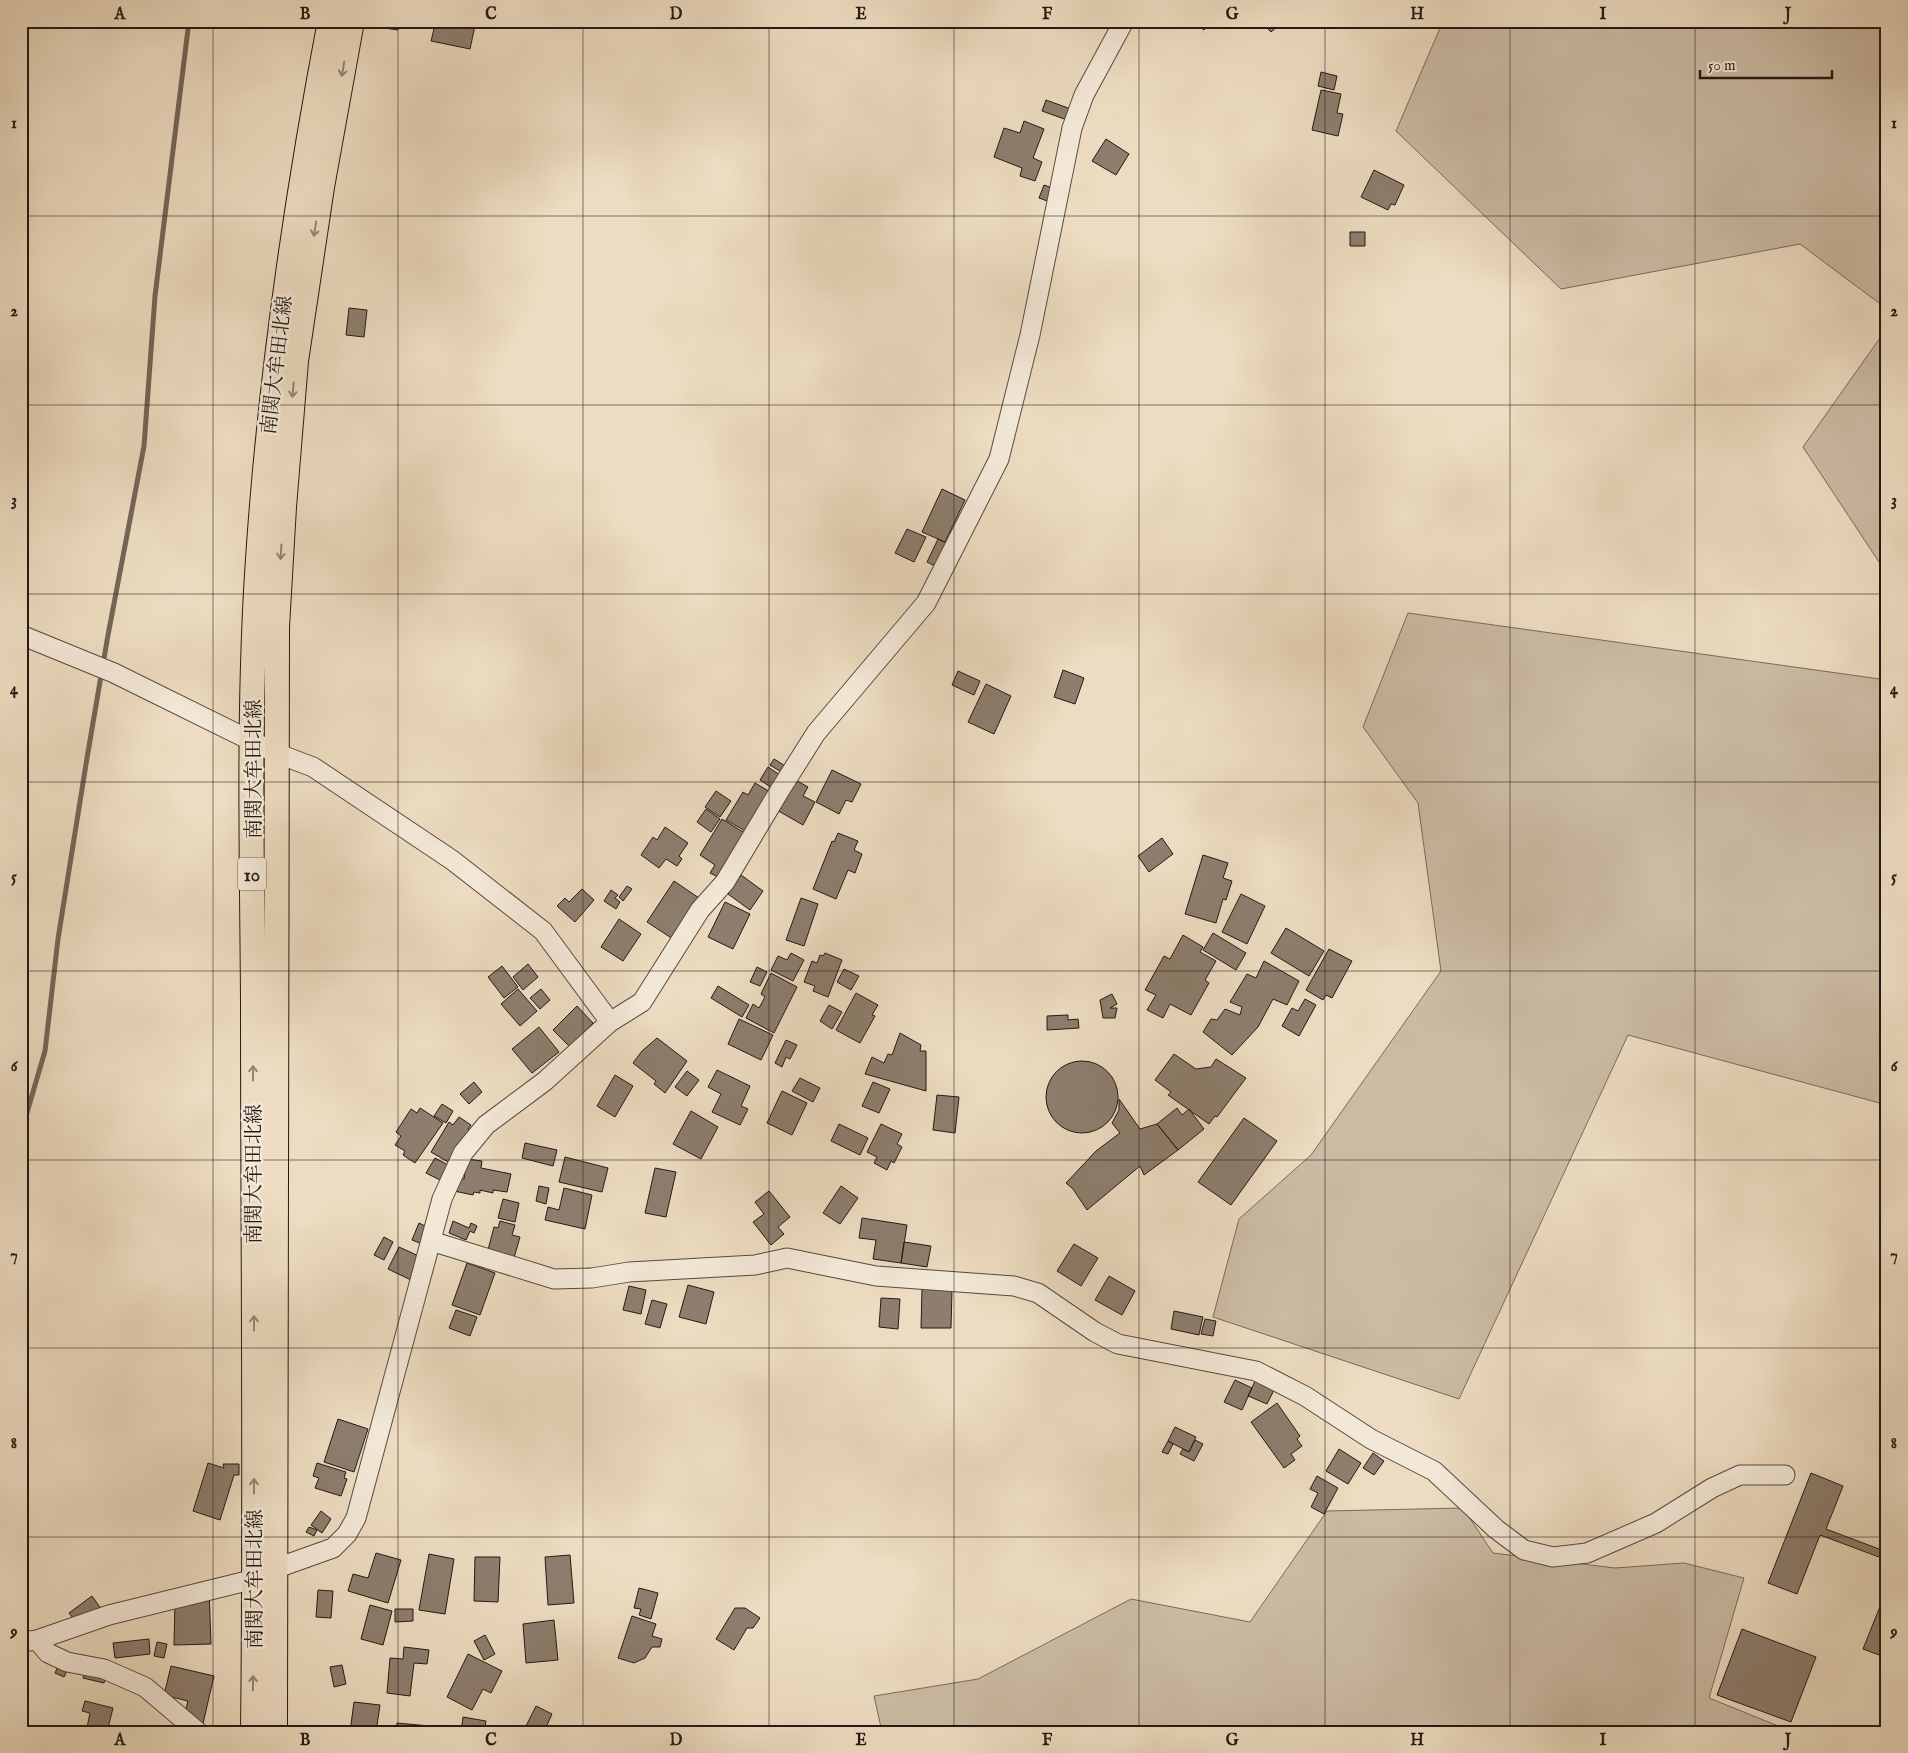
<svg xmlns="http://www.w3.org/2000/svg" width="1908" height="1753" font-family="'IM FELL English','Noto Serif JP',serif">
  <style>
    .green { fill: #cbbba4; stroke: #786a5c }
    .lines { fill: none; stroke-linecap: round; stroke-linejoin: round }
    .stream { stroke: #746658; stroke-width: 5 }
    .building { fill: #8d7e6e; stroke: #241914 }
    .minor-casing { stroke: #564a3f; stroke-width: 21 }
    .major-casing { stroke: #241914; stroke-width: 26 }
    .minor { stroke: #f3e8d7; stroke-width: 19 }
    .major { stroke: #eddcc1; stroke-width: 24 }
    .oneway { stroke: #938473 }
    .grid { fill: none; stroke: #241914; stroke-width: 1; stroke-opacity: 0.55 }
    .labels { text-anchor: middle; stroke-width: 5; stroke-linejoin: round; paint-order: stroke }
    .shield { fill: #f3e8d7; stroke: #62574e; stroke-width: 1 }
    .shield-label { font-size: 19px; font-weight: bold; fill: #241914 }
    .street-label { font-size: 20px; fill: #241914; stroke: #f3e8d7 }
    .neatline { fill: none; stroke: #241914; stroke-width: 2 }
    .grid-label { font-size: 16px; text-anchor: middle; font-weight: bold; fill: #241914 }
  </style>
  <rect width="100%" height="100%" fill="#eddcc1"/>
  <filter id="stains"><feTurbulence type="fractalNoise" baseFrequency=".004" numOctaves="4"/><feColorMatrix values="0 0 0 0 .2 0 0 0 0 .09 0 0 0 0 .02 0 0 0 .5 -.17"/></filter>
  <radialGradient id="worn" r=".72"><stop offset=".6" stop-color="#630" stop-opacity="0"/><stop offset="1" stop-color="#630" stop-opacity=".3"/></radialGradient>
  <path class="green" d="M1443 21H1887V309L1800 244 1561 289 1396 131Z
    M1887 328V574L1803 447Z
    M1408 613 1887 680V1105L1628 1035 1459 1399 1213 1317 1239 1219 1311 1155 1441 971 1418 803 1363 727Z
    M1463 1508 1493 1553 1615 1568 1684 1563 1744 1578 1709 1698 1793 1732H882L874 1696 978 1679 1131 1599 1250 1622 1327 1511Z"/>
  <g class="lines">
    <path class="stream" d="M21 1133 45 1051 58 939 87 758 108 635 144 446 155 296 189 21"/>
  </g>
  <path class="building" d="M387 21H400L398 30 384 28Z
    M436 21H476L470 49 431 41Z
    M1192 21H1211L1204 30Z
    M1264 21H1273L1278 26 1271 32 1262 23Z
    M1321 72 1337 76 1334 90 1318 86Z
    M1321 90 1341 94 1337 113 1343 114 1338 136 1312 130Z
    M1046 100 1071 109 1067 120 1042 111Z
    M1024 121 1044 129 1033 158 1042 162 1035 181 1020 176 1022 168 994 157 1004 128 1020 133Z
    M1106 139 1129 154 1116 175 1092 161Z
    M1374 170 1404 185 1395 205 1391 204 1388 210 1361 197Z
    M1044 185 1055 189 1050 202 1039 198Z
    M1350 232H1365V246H1350Z
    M349 308 367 310 364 337 346 335Z
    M942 489 965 500 945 542 922 532Z
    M907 529 926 537 914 562 895 553Z
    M938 539 950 545 939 568 927 562Z
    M1063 670 1084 678 1075 704 1054 697Z
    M958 671 980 681 974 695 952 685Z
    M986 684 1011 696 994 734 968 722Z
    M774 759 787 767 783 773 770 765Z
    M768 767 783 777 775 790 760 780Z
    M832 770 861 784 852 802 846 800 839 814 816 802Z
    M794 779 808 787 803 796 815 802 803 825 775 809Z
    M755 783 772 793 749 833 726 820 743 792 748 795Z
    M716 791 731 801 720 817 705 807Z
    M706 809 720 819 711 832 697 822Z
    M722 819 748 835 722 879 710 873 715 865 700 855Z
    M665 827 688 843 679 856 682 859 677 866 666 859 659 868 641 855 653 837 657 840Z
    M838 833 858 841 854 850 862 854 855 873 848 870 836 899 813 889 832 841 834 842Z
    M1162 838 1173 854 1149 872 1138 856Z
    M1203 855 1228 863 1223 878 1232 881 1226 900 1223 899 1216 923 1185 914Z
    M741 875 763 891 750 910 728 894Z
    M674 881 699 898 673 939 647 922Z
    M627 886 632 889 623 901 619 897Z
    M582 889 594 900 575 922 557 906 565 898 569 902Z
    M611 890 618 895 615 898 620 902 616 909 604 901Z
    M1241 894 1265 906 1247 944 1222 932Z
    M801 898 818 904 804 946 786 940Z
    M725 902 750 914 733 949 708 937Z
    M619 919 641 934 623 961 601 947Z
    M1286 928 1324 951 1309 976 1271 953Z
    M1213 933 1246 953 1236 970 1203 950Z
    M1183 935 1203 947 1200 952 1216 961 1205 980 1209 983 1191 1015 1170 1004 1163 1018 1147 1010 1156 995 1145 990 1164 956 1170 959Z
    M1329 949 1352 961 1332 998 1326 995 1323 1000 1306 990Z
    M791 953 804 960 793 981 771 970 778 956 787 960Z
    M825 953 842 960 828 997 813 991 815 986 804 982 812 961 817 963 820 955 823 956Z
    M1264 961 1299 981 1287 1005 1273 999 1258 1027 1232 1055 1203 1032 1211 1019 1217 1020 1225 1009 1240 1015 1242 1007 1230 1002 1247 974 1256 978Z
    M528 964 538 977 523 990 513 977Z
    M502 966 518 987 504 998 488 977Z
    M757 967 767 972 760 986 750 982Z
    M844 969 859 976 851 990 837 982Z
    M771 973 797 987 774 1033 746 1018 753 1004 759 1008 765 997 761 994Z
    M718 986 749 1005 742 1017 711 998Z
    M518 989 537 1011 520 1026 501 1004Z
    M541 989 550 1000 540 1009 530 998Z
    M856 993 878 1005 872 1015 875 1016 860 1043 836 1030Z
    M1112 994 1117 1004 1110 1008H1117L1115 1018H1103L1100 1000Z
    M1305 999 1316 1005 1299 1036 1282 1026 1292 1008 1298 1011Z
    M829 1005 842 1012 832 1029 820 1021Z
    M577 1006 593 1023 570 1047 553 1030Z
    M1068 1015V1020L1078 1019 1079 1028 1047 1030V1016Z
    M739 1019 773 1035 761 1060 728 1044Z
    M539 1027 559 1052 532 1073 512 1049Z
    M900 1033 921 1045 920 1051H926V1091L865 1074 872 1057 884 1063 888 1054 892 1055Z
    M657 1038 687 1061 665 1093 654 1084 656 1081 633 1063 642 1051Z
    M786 1040 797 1045 790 1059 786 1057 782 1067 775 1063Z
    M1174 1054 1196 1069 1211 1067 1216 1059 1246 1078 1217 1117 1215 1116 1209 1124 1168 1095 1171 1092 1155 1080Z
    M1046 1097a36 36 0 1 1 72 0a36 36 0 1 1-72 0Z
    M717 1070 750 1086 741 1106 748 1109 740 1125 712 1112 721 1094 708 1087Z
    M687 1071 699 1080 687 1096 675 1087Z
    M615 1075 633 1086 615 1117 597 1106Z
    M800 1078 820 1088 813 1102 792 1091Z
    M474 1082 482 1092 469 1104 460 1094Z
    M873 1082 890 1089 879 1113 862 1106Z
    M782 1091 807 1103 792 1135 767 1123Z
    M937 1095 959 1097 955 1133 933 1130Z
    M1119 1099 1140 1129 1157 1124 1178 1150 1144 1175 1140 1166 1087 1210 1073 1189 1066 1183 1096 1151 1120 1133 1112 1123 1119 1110Z
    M442 1104 453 1111 446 1123 434 1116Z
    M420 1108 443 1123 415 1163 403 1155 405 1151 395 1145 401 1136 396 1132 411 1109 417 1113Z
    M1177 1108 1182 1115 1189 1109 1204 1129 1178 1150 1157 1124Z
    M691 1111 718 1127 701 1159 673 1144Z
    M459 1117 471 1125 468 1129 473 1132 448 1162 431 1152 449 1122 453 1125Z
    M1244 1118 1277 1141 1231 1205 1198 1182Z
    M839 1124 868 1138 860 1155 831 1141Z
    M881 1124 902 1134 897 1144 902 1147 894 1163 891 1161 887 1170 874 1163 877 1157 867 1152Z
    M525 1143 557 1150 553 1166 522 1158Z
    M565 1157 608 1168 602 1192 559 1182Z
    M435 1158 448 1165 440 1180 426 1173Z
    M467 1159 482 1161 481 1168 511 1174 507 1192 493 1190V1193L480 1190V1193L474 1192 473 1195 454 1191 456 1177 464 1179Z
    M655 1168 676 1172 666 1217 645 1213Z
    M539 1186 549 1188 546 1204 536 1201Z
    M841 1186 858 1198 840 1224 823 1213Z
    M564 1188 592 1195 585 1229 545 1220 548 1207 559 1210Z
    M769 1191 790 1217 778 1227 784 1234 771 1245 753 1222 764 1214 755 1202Z
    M503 1199 519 1203 515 1222 498 1218Z
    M862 1218 907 1225 901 1263 873 1259 876 1240 859 1238Z
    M453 1221 469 1228 471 1223 477 1226 474 1233 470 1231 466 1240 449 1233Z
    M500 1221 515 1225 512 1235 520 1237 514 1258 488 1250 494 1227 498 1228Z
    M419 1223 429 1228 422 1244 412 1240Z
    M384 1237 393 1242 384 1260 374 1255Z
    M904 1242 931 1246 927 1267 901 1263Z
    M1074 1244 1098 1258 1081 1286 1057 1271Z
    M399 1247 421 1257 411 1280 388 1269Z
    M467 1263 495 1273 480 1315 452 1305Z
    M1109 1276 1135 1291 1122 1315 1095 1300Z
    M688 1285 714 1292 706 1324 679 1317Z
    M629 1286 646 1290 641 1314 623 1310Z
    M922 1289 952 1290 951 1328H921Z
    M881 1298 900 1299 898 1329 879 1327Z
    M652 1300 667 1304 660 1328 645 1324Z
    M456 1310 477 1317 470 1336 449 1328Z
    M1174 1311 1203 1317 1199 1335 1171 1329Z
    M1205 1319 1216 1321 1213 1336 1201 1334Z
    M1235 1380 1252 1388 1242 1410 1224 1402Z
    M1255 1381 1274 1390 1267 1404 1248 1396Z
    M1277 1403 1300 1436 1297 1439 1302 1446 1291 1454 1295 1460 1284 1468 1251 1422Z
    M338 1419 368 1429 354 1472 324 1462Z
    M1175 1427 1196 1437 1189 1452 1168 1441Z
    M1195 1440 1203 1444 1194 1461 1180 1454 1183 1449 1189 1452Z
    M1168 1441 1173 1444 1168 1454 1162 1452Z
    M1339 1449 1361 1463 1348 1484 1326 1471Z
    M1373 1453 1384 1461 1374 1475 1363 1468Z
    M208 1463 224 1468 223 1464H239V1475H234L220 1520 193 1511Z
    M317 1463 346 1472 344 1478 347 1479 341 1496 315 1488 319 1478 313 1476Z
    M1811 1473 1843 1486 1826 1529 1887 1552V1560L1820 1535 1797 1594 1768 1583Z
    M1317 1476 1338 1488 1324 1514 1311 1507 1318 1493 1310 1489Z
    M321 1511 331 1519 322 1533 311 1525Z
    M309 1527 317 1530 314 1536 306 1532Z
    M376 1553 401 1560 388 1603 348 1591 353 1574 368 1578Z
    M429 1554 454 1559 445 1614 419 1610Z
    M570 1555 574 1603 548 1605 545 1557Z
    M475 1557H500L498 1602 474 1601Z
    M639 1588 658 1593 651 1619 639 1615 641 1609 634 1608Z
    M1887 1589V1658L1863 1649Z
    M209 1590 211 1644 174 1645 175 1601Z
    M318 1590 333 1591 331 1618 316 1617Z
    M92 1596 107 1617 77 1623 69 1613Z
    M370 1605 392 1611 383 1645 361 1639Z
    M735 1608H745L760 1618 753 1628H747L734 1650 716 1639Z
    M395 1609H413V1621L395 1622Z
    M632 1616 656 1624 652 1636 662 1639 660 1647H652L645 1658 634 1663 618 1658Z
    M554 1620 558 1660 526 1663 523 1624Z
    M1742 1629 1816 1657 1791 1722 1717 1695Z
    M485 1635 495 1654 484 1660 474 1641Z
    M149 1639 150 1654 115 1658 113 1643Z
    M157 1642 167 1644 164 1658 154 1656Z
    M404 1647 429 1650 427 1664 414 1663 410 1696 387 1693 390 1658 403 1659Z
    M468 1654 502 1671 491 1693 483 1689 472 1710 447 1697Z
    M87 1659 108 1663 104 1683 83 1678Z
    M59 1664 68 1668 64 1677 55 1673Z
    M342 1665 346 1684 334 1687 330 1667Z
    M171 1666 214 1676 201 1732 181 1728 188 1701 164 1695Z
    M85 1701 113 1708 107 1732H86L90 1713 82 1711Z
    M354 1702 380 1705 376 1732H350Z
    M536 1706 552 1714 544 1732H523Z
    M463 1717 486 1721 484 1732H461Z
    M397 1723 430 1726V1732H396Z"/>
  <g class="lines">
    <defs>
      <path id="minor" d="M21 635 114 673 276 753 313 767 452 860 543 931 610 1022
        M431 1241 554 1279 592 1278 629 1272 755 1265 787 1258 876 1276 1014 1286 1038 1293 1095 1332 1118 1344 1256 1371 1305 1396 1371 1439 1434 1471 1496 1529 1524 1550 1553 1557 1587 1553 1656 1523 1712 1488 1740 1475H1785
        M37 1640 48 1653 67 1662 104 1669 145 1687 198 1732
        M21 1642 37 1640 109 1615 255 1579 277 1568 333 1548 347 1534 356 1518 442 1199 463 1153 486 1125 545 1081 610 1022 642 1002 700 910 725 882 780 790 816 733 926 603 999 459 1030 335 1072 128 1084 95 1124 21"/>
      <path id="major" d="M253 1732C256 1487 253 1243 253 999 252 853 248 705 258 559 270 378 296 199 330 21
        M275 1732 277 627 284 507 296 361 322 187 352 21"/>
    </defs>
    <use href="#minor" class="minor-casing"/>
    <use href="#major" class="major-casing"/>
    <use href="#minor" class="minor"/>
    <use href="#major" class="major"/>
  </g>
  <defs><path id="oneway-shaft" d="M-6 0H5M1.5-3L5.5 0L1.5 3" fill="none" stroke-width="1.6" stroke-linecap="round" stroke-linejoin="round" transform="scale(1.25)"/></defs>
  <g class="oneway">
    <use href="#oneway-shaft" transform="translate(343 69) rotate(100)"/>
    <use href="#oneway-shaft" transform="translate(315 229) rotate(99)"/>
    <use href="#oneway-shaft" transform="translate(293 390) rotate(95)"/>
    <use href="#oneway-shaft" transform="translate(281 552) rotate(93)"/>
    <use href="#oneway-shaft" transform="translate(253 1073) rotate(-90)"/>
    <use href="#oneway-shaft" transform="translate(254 1323) rotate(-90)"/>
    <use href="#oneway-shaft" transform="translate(254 1486) rotate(-90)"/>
    <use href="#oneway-shaft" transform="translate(253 1683) rotate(-89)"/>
  </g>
  <path class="grid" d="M213 21V1732M398 21V1732M583 21V1732M769 21V1732M954 21V1732M1139 21V1732M1325 21V1732M1510 21V1732M1695 21V1732M21 216H1887M21 405H1887M21 594H1887M21 782H1887M21 971H1887M21 1160H1887M21 1348H1887M21 1537H1887"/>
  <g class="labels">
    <rect class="shield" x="238" y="857.5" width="28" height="33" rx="4"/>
    <g class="shield-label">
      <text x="252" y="881">10</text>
    </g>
    <g class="street-label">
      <text transform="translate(276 365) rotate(-83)" y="7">南関大牟田北線</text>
      <text transform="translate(253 769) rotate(-90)" y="7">南関大牟田北線</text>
      <text transform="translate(253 1174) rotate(-90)" y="7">南関大牟田北線</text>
      <text transform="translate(254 1579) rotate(-90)" y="7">南関大牟田北線</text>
    </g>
  </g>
  <rect width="1908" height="1753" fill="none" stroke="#eddcc1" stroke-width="55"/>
  <path d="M1700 70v8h132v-8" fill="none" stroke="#241914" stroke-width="2.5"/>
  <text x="1708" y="70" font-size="15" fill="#241914" stroke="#f3e8d7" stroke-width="4" paint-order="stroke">50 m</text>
  <rect x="28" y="28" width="1852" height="1698" class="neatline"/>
  <g class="grid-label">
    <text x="120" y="19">A</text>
    <text x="305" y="19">B</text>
    <text x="491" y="19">C</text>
    <text x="676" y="19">D</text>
    <text x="861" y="19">E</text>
    <text x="1047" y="19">F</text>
    <text x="1232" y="19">G</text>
    <text x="1417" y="19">H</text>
    <text x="1603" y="19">I</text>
    <text x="1788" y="19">J</text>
    <text x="14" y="128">1</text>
    <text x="1894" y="128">1</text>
    <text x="14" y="316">2</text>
    <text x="1894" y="316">2</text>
    <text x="14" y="505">3</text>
    <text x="1894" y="505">3</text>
    <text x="14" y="694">4</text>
    <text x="1894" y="694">4</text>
    <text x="14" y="882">5</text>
    <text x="1894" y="882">5</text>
    <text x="14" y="1071">6</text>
    <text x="1894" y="1071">6</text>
    <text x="14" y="1260">7</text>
    <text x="1894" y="1260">7</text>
    <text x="14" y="1448">8</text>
    <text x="1894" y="1448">8</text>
    <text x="14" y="1637">9</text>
    <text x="1894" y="1637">9</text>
    <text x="120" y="1745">A</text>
    <text x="305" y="1745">B</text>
    <text x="491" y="1745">C</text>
    <text x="676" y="1745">D</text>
    <text x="861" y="1745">E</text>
    <text x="1047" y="1745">F</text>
    <text x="1232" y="1745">G</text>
    <text x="1417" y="1745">H</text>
    <text x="1603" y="1745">I</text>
    <text x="1788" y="1745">J</text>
  </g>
  <rect width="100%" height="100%" filter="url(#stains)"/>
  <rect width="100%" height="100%" fill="url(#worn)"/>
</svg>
